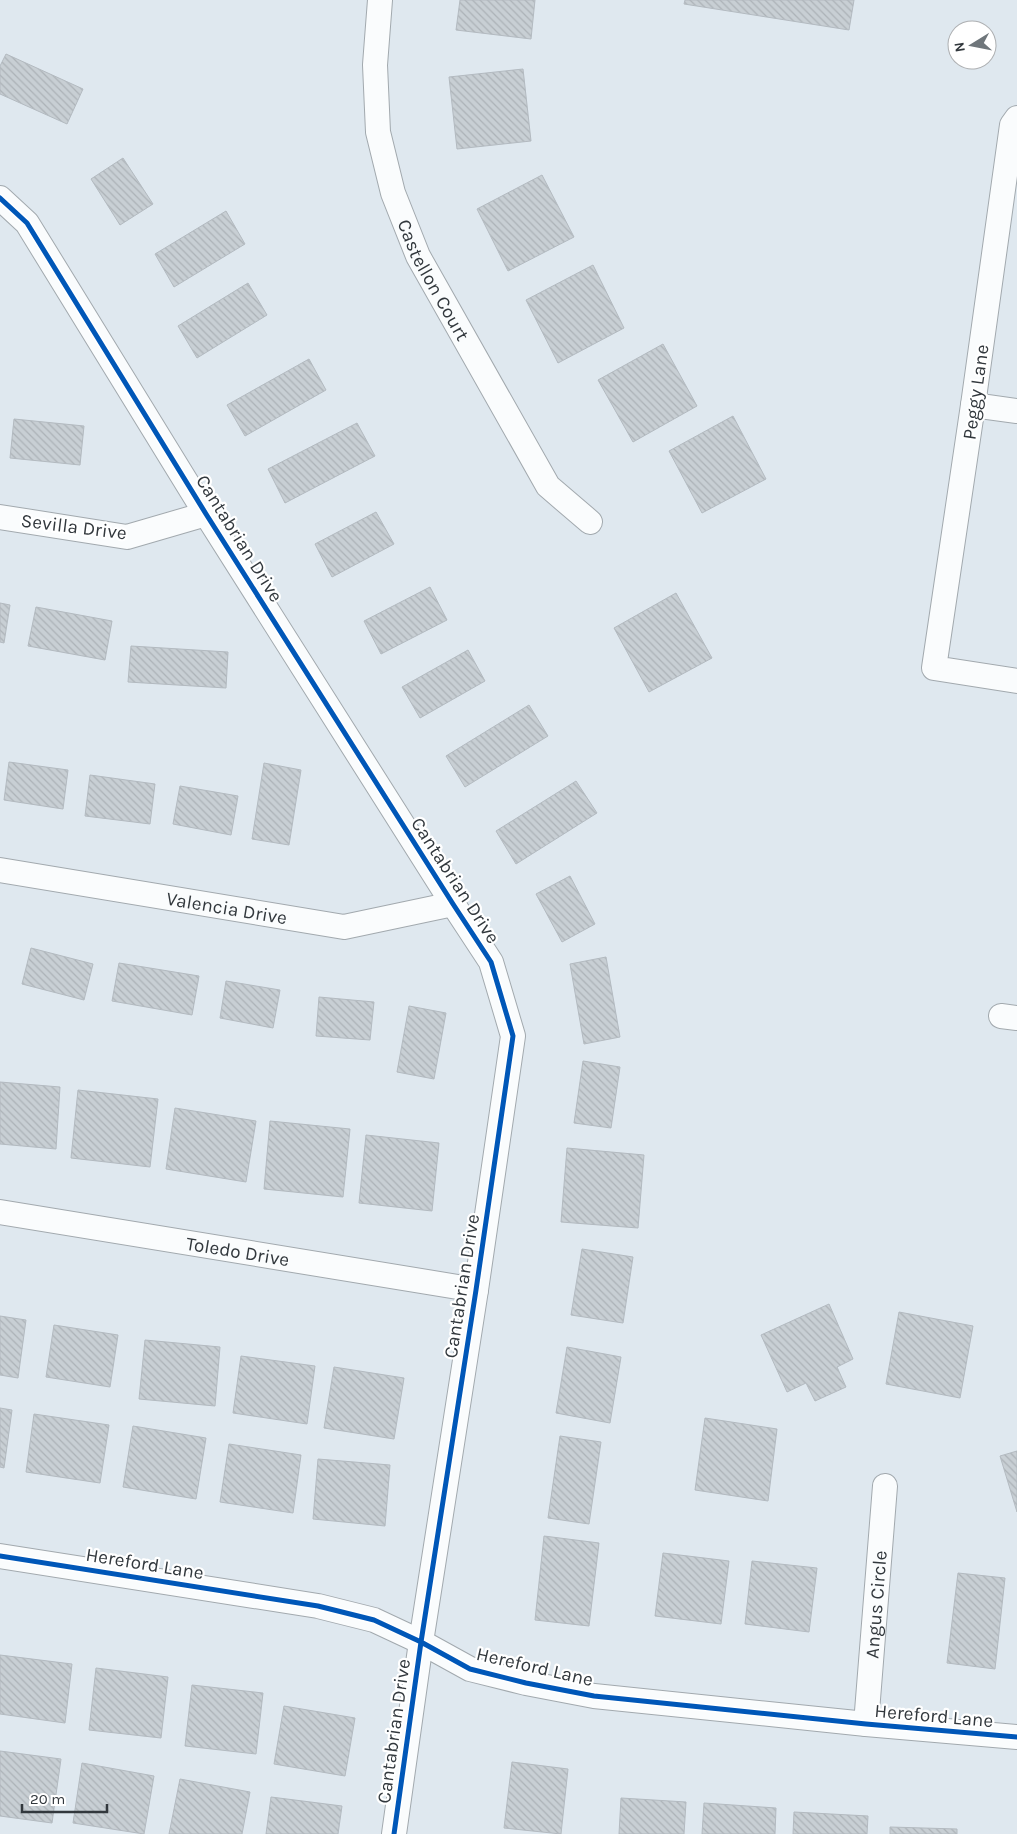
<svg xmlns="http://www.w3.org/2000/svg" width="1017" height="1834" font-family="Karla,sans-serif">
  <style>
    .building { fill: url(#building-back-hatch); stroke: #b3bac0 }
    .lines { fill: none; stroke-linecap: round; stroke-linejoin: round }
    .street-casing { stroke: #a2a9ae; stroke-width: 26 }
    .street { stroke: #fafcfd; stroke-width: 24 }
    .cycleway-casing { stroke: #fff; stroke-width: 8 }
    .cycleway { stroke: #0057b8; stroke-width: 5 }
    .labels { text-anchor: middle; stroke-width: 4.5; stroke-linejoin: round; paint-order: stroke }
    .street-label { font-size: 19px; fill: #32383d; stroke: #fff }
  </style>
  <defs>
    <pattern id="building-back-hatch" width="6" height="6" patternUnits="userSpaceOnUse" patternTransform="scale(1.25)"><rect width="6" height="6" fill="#c8cfd4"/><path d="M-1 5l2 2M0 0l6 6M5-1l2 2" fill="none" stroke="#acb2b7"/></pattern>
  </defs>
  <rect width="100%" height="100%" fill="#dfe8ef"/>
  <path class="building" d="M460 0H535L531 39 456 30Z
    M685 0H854L849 30 684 4Z
    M6 54 83 89 67 124 0 94V66Z
    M523 69 531 141 457 149 449 77Z
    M123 158 153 204 120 225 91 179Z
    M542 175 574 237 508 271 477 209Z
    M226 211 245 244 174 287 155 254Z
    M593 265 624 328 558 363 526 300Z
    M248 283 267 315 197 358 178 326Z
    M663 344 697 406 633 442 598 380Z
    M309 359 326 390 245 436 227 405Z
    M733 416 766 479 702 513 669 451Z
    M14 419 84 426 80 465 10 458Z
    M357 423 375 456 285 503 268 469Z
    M376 512 394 544 332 577 315 544Z
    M430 587 447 620 381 654 364 621Z
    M676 593 712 658 649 692 614 628Z
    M0 603 10 605 4 643 0 642Z
    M36 607 112 621 105 660 28 646Z
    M131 646 228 652 226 688 128 682Z
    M468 650 485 681 420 718 402 687Z
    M529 705 548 736 465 787 446 756Z
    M9 762 68 770 63 809 4 800Z
    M264 763 301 770 289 845 252 839Z
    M90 775 155 784 150 824 85 816Z
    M576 781 597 813 516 864 496 831Z
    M180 786 238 796 231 835 173 824Z
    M570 876 595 924 562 942 536 894Z
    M31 948 93 964 84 1000 22 984Z
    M606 957 620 1037 584 1044 570 964Z
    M119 963 199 976 192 1015 112 1001Z
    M226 981 280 990 273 1028 220 1018Z
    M319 997 374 1002 370 1040 316 1036Z
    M409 1006 446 1013 434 1079 397 1072Z
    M583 1061 620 1067 611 1128 574 1123Z
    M0 1082 60 1087 56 1149 0 1144Z
    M78 1090 158 1099 150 1167 71 1158Z
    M175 1108 256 1121 246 1182 166 1169Z
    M270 1121 350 1129 343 1197 264 1189Z
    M366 1135 439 1143 432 1211 359 1203Z
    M567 1148 644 1155 638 1228 561 1222Z
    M582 1249 633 1257 623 1323 571 1315Z
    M829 1304 853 1359 837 1367 846 1387 815 1401 806 1383 787 1392 761 1335Z
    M899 1312 973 1326 960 1398 886 1384Z
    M0 1316 26 1320 18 1378 0 1375Z
    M54 1325 118 1335 110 1387 46 1377Z
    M145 1340 220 1347 215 1406 139 1399Z
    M567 1347 621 1357 610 1423 556 1413Z
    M241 1356 315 1366 307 1424 233 1413Z
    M334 1367 404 1378 394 1439 324 1428Z
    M0 1408 12 1410 4 1468 0 1467Z
    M34 1414 109 1425 100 1483 26 1472Z
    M705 1418 777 1429 768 1501 695 1490Z
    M133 1426 206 1438 196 1499 123 1487Z
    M560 1436 601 1442 589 1524 548 1518Z
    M229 1444 301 1455 293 1513 220 1502Z
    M1017 1451V1512L1000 1456Z
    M318 1459 390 1465 385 1526 313 1519Z
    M544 1536 599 1543 589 1626 535 1620Z
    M663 1553 729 1561 721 1624 655 1616Z
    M752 1561 817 1568 809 1632 745 1624Z
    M958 1573 1005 1578 995 1669 947 1663Z
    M0 1655 72 1664 65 1723 0 1714Z
    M96 1668 168 1677 161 1738 89 1730Z
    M192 1685 263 1693 256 1754 185 1746Z
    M284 1706 355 1718 345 1776 274 1764Z
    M0 1751 61 1759 52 1823 0 1816Z
    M512 1762 568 1769 561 1834 504 1828Z
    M82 1763 154 1776 144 1834 73 1823Z
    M180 1779 250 1792 242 1834H169Z
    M271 1797 342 1806 338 1834H266Z
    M621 1798 686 1802 684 1834H619Z
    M704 1803 776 1808 775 1834H702Z
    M794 1812 868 1816 867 1834H793Z
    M890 1827 957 1829V1834H890Z"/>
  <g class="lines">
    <defs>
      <g id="street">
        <path id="s1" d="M380 0 375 65 378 132 393 193 418 256 548 486 590 522"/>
        <path d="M1017 118 1012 125 973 405 934 668 1017 681"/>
        <path d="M0 198 27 223 206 514 453 904 491 962 513 1036 476 1290 421 1642 394 1834"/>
        <path d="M973 405 1017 411"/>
        <path d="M0 517 127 537 206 514"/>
        <path id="s2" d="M0 870 344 927 453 904"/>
        <path d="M1001 1016 1017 1018"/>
        <path id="s3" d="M0 1212 476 1290"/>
        <path d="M0 1556 318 1606 374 1620 421 1642 470 1669 526 1683 594 1696 866 1724 1017 1737"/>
        <path id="s4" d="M866 1724 885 1486"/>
      </g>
    </defs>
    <use href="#street" class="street-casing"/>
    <use href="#street" class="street"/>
    <defs>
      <path id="cycleway" d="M0 198 27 223 206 514 453 904 491 962 513 1036 476 1290 421 1642 394 1834
        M0 1556 318 1606 374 1620 421 1642 470 1669 526 1683 594 1696 866 1724 1017 1737"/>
    </defs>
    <use href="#cycleway" class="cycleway-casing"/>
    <use href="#cycleway" class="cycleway"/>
  </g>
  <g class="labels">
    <g class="street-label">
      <text dy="7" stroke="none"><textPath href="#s1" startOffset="291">Castellon Court</textPath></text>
      <text transform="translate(975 392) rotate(-82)" y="7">Peggy Lane</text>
      <text transform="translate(74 526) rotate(7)" y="7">Sevilla Drive</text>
      <text transform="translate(240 538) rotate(58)" y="7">Cantabrian Drive</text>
      <text transform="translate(456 880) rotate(57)" y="7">Cantabrian Drive</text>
      <text dy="7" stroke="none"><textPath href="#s2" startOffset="230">Valencia Drive</textPath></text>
      <text dy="7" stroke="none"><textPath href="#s3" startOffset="241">Toledo Drive</textPath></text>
      <text transform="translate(461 1286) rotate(-81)" y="7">Cantabrian Drive</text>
      <text transform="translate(145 1563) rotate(9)" y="7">Hereford Lane</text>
      <text dy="7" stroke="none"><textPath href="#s4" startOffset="120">Angus Circle</textPath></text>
      <text transform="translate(535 1666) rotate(13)" y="7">Hereford Lane</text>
      <text transform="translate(934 1715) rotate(5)" y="7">Hereford Lane</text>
      <text transform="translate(393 1731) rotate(-82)" y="7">Cantabrian Drive</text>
    </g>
  </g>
  <g transform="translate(972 45) rotate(260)"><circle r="24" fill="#ffffff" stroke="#adafb1"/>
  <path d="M0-4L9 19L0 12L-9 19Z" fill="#6f767b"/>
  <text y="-8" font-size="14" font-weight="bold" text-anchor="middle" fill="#32383d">N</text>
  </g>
  <path d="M22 1804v8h85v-8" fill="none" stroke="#32383d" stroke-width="2.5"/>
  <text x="30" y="1804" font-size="15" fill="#32383d" stroke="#ffffff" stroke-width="4" paint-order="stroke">20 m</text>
</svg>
